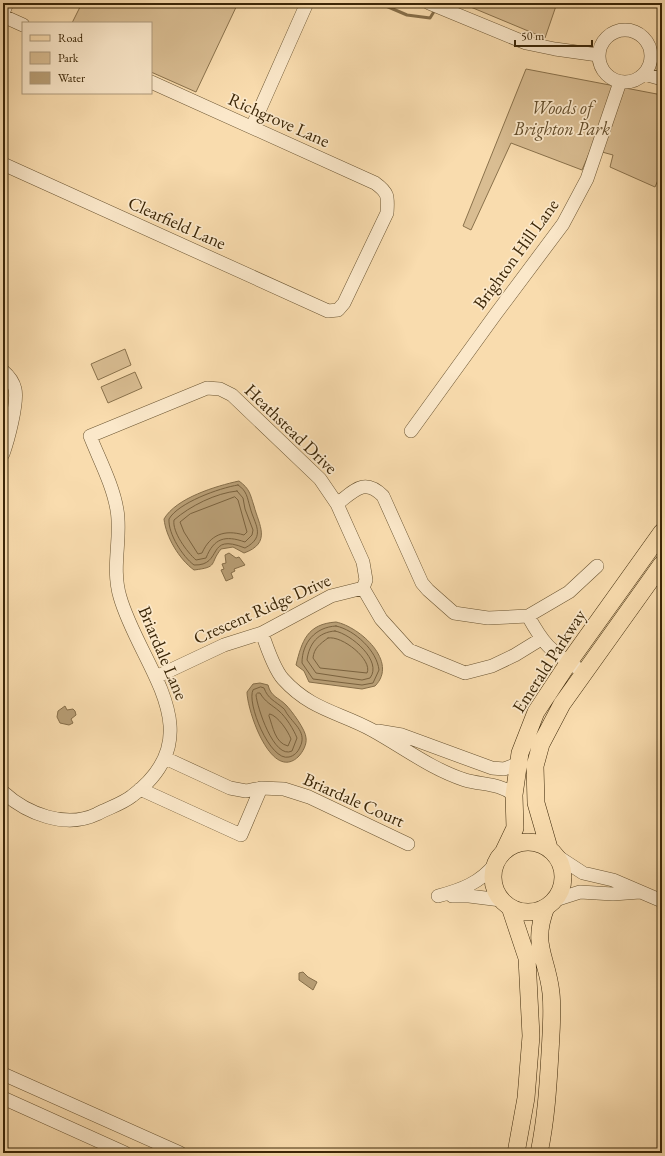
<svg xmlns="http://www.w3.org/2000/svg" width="665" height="1156" font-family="'EB Garamond',serif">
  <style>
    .green { fill: #d9bd92; stroke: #8a724c }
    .water { fill: #b89e75; stroke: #866e49 }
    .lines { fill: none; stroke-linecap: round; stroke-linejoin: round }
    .shore { stroke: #7a623e; stroke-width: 1 }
    .stream { stroke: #866e49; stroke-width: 3 }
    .minor-casing { stroke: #6a5431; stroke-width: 14 }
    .major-casing { stroke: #3b2607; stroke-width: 18 }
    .minor { stroke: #fbe8ca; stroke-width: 13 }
    .major { stroke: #f9dcae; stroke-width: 17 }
    .labels { text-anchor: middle; stroke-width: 3.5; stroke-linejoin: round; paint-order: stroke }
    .park-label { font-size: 18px; font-style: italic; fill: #624c2a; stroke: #fbe8ca }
    .street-label { font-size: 18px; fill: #3b2607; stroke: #fbe8ca }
  </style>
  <rect width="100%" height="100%" fill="#f9dcae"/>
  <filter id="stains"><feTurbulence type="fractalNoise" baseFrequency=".005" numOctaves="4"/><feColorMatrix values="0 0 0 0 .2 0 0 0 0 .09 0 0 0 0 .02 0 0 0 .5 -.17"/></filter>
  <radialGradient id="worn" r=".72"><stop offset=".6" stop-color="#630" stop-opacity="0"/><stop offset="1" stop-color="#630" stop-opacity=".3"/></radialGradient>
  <path class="green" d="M82 3H238L196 92 151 72V23H72Z
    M461 3H557L545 38Z
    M526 69 662 95V171L655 187 610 167 613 155 591 149 582 170 511 143 471 230 463 226Z
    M125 349 131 365 98 380 91 364Z
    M135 372 142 388 108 403 101 387Z"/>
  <path class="water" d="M239 481C250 489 250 494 254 506 259 525 272 543 244 553L233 547 221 549C209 564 219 567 194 570 179 559 166 537 164 519 176 498 216 486 239 481Z
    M229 553 236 558 239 557 245 565 234 569 235 571 231 573 233 578 226 581 221 570 224 569 222 564 226 563 225 555Z
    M336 622C360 627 399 662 375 686L362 689 309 682 304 671 296 665C302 641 307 624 336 622Z
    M260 683 268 685C271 697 278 697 286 705 291 710 306 730 306 738 307 744 303 752 298 757 271 782 247 710 247 692L253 684Z
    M65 706 67 710 73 709 75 711 76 715 71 719 73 723 69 725 60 723 57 717 58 711Z
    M303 972 308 977 317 982 313 990 299 980V973Z"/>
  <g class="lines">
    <path class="shore" d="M238 485C247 491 247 497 250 507 254 524 267 536 245 548 205 532 224 566 194 565 183 557 168 534 169 519 178 503 219 488 238 485Z
      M237 491 243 498 245 509 253 530 252 535 245 542C225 535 214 538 206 558L196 560C187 552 172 532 174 520 190 506 216 493 237 491Z
      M235 497 238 500 247 532 244 535C224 529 210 535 202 553L198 554 184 532 180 522 190 514Z
      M336 626C355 630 377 651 379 670L373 683 362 685 313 679 302 663C302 643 315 627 336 626Z
      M335 631C351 634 383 661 370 678L362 680 316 673 307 660C309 644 318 632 335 631Z
      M328 638C342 635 373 660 367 673L320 668 313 658C314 648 320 644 328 638Z
      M261 687 264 688C268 699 275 701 283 708 285 709 286 713 288 715 295 725 307 733 300 747 298 752 294 756 289 757 270 762 246 702 253 690Z
      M258 693H260C265 702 272 705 279 711 286 717 294 730 297 738L292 751C274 760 257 707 256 695Z
      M270 714C278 716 288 731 291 739L288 746C275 743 273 727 269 716Z"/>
    <path class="stream" d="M379 3 407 15 430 18 435 10"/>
    <defs>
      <path id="minor" d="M429 3 526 43 555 49 598 55
        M3 13 7 3
        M3 16 23 25
        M599 56a26 26 0 1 1 52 0a26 26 0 1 1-52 0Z
        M644 74 662 79
        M252 127 307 3
        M3 164 328 311 338 310 344 303 387 213C388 197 389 193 375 183L151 82
        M3 371C9 376 13 381 15 389 18 403 8 440 3 454
        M411 431 495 315 563 224 587 179 620 82
        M337 504C354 491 364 477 383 496L422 583 428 590 454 613 488 618 528 616C544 645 549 649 576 667
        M528 616 569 592 597 566
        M262 633C266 645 274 669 283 679 311 710 339 712 372 730 403 747 431 769 465 780 482 785 500 783 514 795
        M156 677 224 645 262 633 331 596 363 588
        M378 731 402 735 492 768 504 769 517 764
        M165 758 230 788 246 791 261 788
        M140 789 241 835 261 788 284 789 309 797 408 844
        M3 792C27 814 66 829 97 814 108 808 122 804 132 796 215 734 140 667 120 597 111 567 122 538 117 510 113 485 99 459 90 436L207 388 220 389 232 395 320 479 337 504 363 562 366 580 363 588 381 619 409 650 465 673 492 666 515 655 541 639
        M557 856 583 873 613 880 662 901
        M438 896C461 890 480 883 495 864
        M452 896H469L501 900
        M555 900 580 892 613 894 640 892
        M3 1074 180 1153
        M3 1098 125 1153"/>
      <path id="major" d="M493 877a35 35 0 1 1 70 0a35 35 0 1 1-70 0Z
        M549 848 536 803 535 766 541 744 562 704 662 564
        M504 851 515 828 514 795 520 753 536 712 569 662 662 532
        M510 907 527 958 531 1036 526 1098 516 1153
        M539 1153C546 1120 548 1087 550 1053 551 1033 553 1013 551 993 547 956 531 946 546 907"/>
    </defs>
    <use href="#minor" class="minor-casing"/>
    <use href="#major" class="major-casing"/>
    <use href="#minor" class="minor"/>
    <use href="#major" class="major"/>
  </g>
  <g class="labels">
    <g class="park-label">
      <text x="562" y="114">Woods of<tspan x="562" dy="21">Brighton Park</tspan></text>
    </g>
    <g class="street-label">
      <text transform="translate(279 120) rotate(24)" y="6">Richgrove Lane</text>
      <text transform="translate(177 223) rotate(24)" y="6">Clearfield Lane</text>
      <text transform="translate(516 254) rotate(-54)" y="6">Brighton Hill Lane</text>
      <text transform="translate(291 429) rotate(44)" y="6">Heathstead Drive</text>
      <text transform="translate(262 609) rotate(-24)" y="6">Crescent Ridge Drive</text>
      <text transform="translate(163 653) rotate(67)" y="6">Briardale Lane</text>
      <text transform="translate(549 661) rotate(-57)" y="6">Emerald Parkway</text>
      <text transform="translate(354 800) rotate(24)" y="6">Briardale Court</text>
    </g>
  </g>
  <rect width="665" height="1156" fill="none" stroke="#f9dcae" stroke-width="16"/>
  <rect x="4" y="4" width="657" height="1148" fill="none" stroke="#3b2607" stroke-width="2"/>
  <rect x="8" y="8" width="649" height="1140" fill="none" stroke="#3b2607"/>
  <rect x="22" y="22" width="130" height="72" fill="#fbe8ca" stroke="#ae9a7c"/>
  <rect x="30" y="35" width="20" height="6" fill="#f9dcae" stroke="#ae9a7c"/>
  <text x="58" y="42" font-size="12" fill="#3b2607">Road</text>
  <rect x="30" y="52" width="20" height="12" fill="#d9bd92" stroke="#ae9a7c"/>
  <text x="58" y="62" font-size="12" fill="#3b2607">Park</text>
  <rect x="30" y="72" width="20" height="12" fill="#b89e75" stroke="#ae9a7c"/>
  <text x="58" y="82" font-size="12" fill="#3b2607">Water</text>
  <path d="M515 40v6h77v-6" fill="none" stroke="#3b2607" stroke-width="2"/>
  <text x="521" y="40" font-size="12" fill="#3b2607" stroke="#fbe8ca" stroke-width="3" paint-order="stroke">50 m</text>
  <rect width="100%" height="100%" filter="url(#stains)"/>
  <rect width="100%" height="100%" fill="url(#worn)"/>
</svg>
